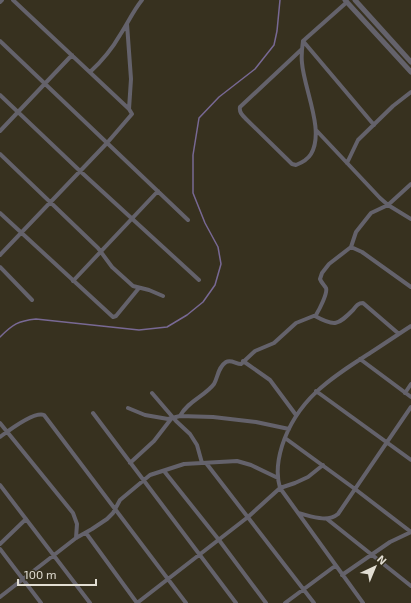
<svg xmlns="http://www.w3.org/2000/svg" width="411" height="603" font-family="'Exo 2',sans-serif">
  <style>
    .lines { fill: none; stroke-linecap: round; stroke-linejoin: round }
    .stream { stroke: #786994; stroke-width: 1.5 }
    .minor { stroke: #64626b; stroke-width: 4 }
    .tertiary { stroke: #64626b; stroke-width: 5 }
  </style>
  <rect width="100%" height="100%" fill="#37311f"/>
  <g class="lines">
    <path class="stream" d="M0 337C13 324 18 321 36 319L139 330 167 327 187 315 203 302 215 285 221 264 218 247 205 223 193 193V155L199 118 219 97 255 69 274 45 277 31 280 0"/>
    <path class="minor" d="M0 2 2 0
      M127 24 131 79 129 109
      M0 41 188 220
      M303 41 374 125
      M302 49 240 107C239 112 242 115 246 119L292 164 296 165C301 163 308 159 311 154 325 131 304 89 302 63 301 55 302 48 303 41L347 2
      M90 72C102 61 112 49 120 35 128 23 133 11 142 0
      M0 95 80 171 199 280
      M316 130 380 198 388 205 411 219
      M0 131 72 55
      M0 154 98 248 112 267 133 286 149 290 163 296
      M347 163 358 140 393 106 411 92
      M0 213 113 317 116 316 139 288
      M351 247 362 252 411 287
      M0 255 107 143 132 114 129 109 13 0
      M0 267 32 300
      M73 281 158 191
      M315 316C335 327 338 325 353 310 356 306 358 303 363 303L399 334
      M360 359 411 397
      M243 361 270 380 296 415
      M316 391 411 460
      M152 393 176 421 190 434 197 445 202 463
      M405 393 411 384
      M128 408 145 415 168 419 180 416 213 417 256 422 289 429
      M93 413 236 603
      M180 416C188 401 205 396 214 384 218 377 218 367 226 362 231 359 236 364 241 364L255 351 274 343 296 323 316 315C319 310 328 293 326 288 324 285 321 282 320 279L322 273 329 264 351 247 356 232 371 213 388 205 411 184
      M0 423 73 513 77 524 76 538
      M0 437C8 431 34 411 44 415L186 603
      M285 438 355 489 411 532
      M130 463 154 441 171 419
      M206 463 314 603
      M164 471 219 540 266 603
      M0 485 90 603
      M298 513C311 516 327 523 338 514L411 407
      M327 519 411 586
      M86 533 137 603
      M0 544 26 519
      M0 549 41 603
      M342 575 390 542 411 532
      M0 597 76 538 92 529 107 519 113 513 120 500 150 475 184 464 237 461 251 465 278 478
      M137 603 248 517 280 488 295 483 308 477 323 465
      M285 603 335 566
      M363 603 280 488C276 475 278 459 282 446 297 399 331 378 370 353 384 344 397 335 411 326"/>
    <path class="tertiary" d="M345 0 411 72
      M355 0 411 62"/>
  </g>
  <g transform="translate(375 567) rotate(44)" stroke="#37311f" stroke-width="3" paint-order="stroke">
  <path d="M0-3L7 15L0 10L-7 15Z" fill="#e2ded3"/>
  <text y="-6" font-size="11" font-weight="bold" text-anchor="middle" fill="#e2ded3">N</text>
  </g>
  <path d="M18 579v6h78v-6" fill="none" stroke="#e2ded3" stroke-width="2"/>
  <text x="24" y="579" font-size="12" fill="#e2ded3" stroke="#37311f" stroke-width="3" paint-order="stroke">100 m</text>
</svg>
